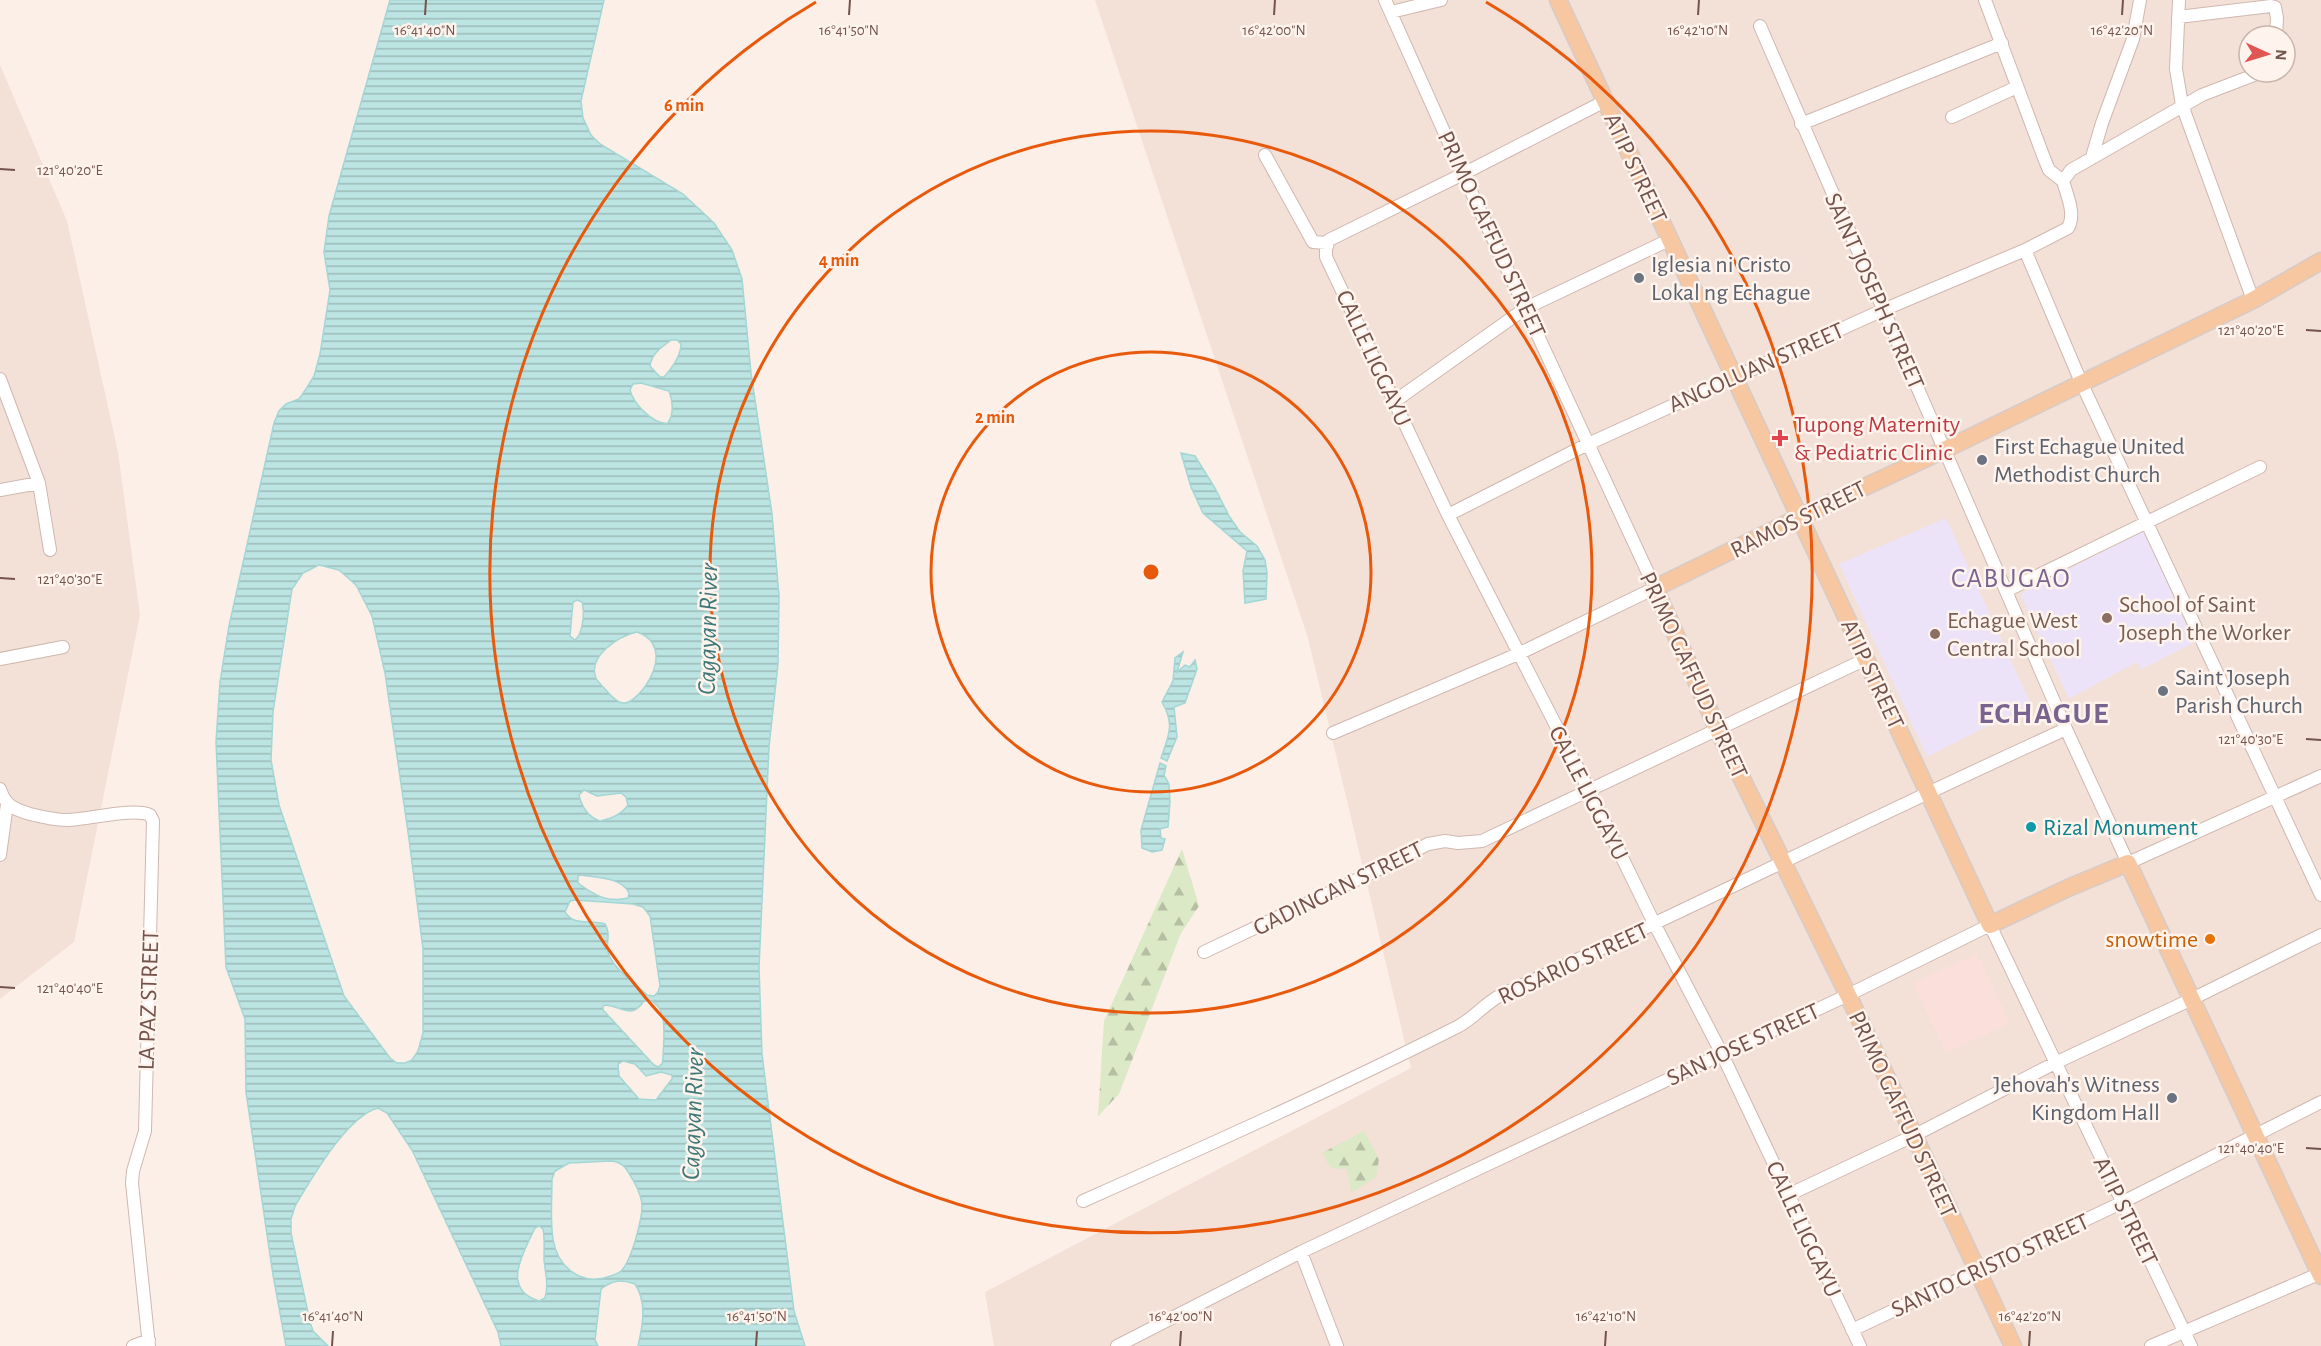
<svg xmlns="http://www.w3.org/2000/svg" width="2321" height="1346" font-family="'Alegreya Sans',sans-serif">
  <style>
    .residential { fill: #f3e0d6; fill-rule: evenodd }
    .commercial { fill: #fbdfdb }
    .education { fill: #ece3f8 }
    .forest { fill: url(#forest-firs) }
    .water { fill: url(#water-rules); stroke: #a3d6d4; stroke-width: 1.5; fill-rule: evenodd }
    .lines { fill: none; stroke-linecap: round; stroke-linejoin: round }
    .minor-casing { stroke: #cfb8b0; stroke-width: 14 }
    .major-casing { stroke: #d5cbc9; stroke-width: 19 }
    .minor { stroke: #fff; stroke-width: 12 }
    .major { stroke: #f7c7a2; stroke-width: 16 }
    .ticks { fill: none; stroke: #74534c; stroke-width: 2 }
    .ring { fill: none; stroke: #e8590c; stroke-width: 3 }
    .worship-dot { fill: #6b7280; stroke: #fef4ed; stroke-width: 2 }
    .health-dot { fill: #e0444e; stroke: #fef4ed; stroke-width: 2 }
    .education-dot { fill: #8d6e63; stroke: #fef4ed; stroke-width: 2 }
    .culture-dot { fill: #0f9aa8; stroke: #fef4ed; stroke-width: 2 }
    .food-dot { fill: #e8710a; stroke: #fef4ed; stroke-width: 2 }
    .labels { text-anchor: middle; stroke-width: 5; stroke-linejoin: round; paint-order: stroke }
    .street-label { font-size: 24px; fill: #74534c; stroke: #fef4ed }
    .worship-label { font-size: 24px; fill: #5b616d; stroke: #fef4ed; text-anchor: start }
    .health-label { font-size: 24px; fill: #be3a42; stroke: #fef4ed; text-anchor: start }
    .education-label { font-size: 24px; fill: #785e54; stroke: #fef4ed; text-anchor: start }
    .culture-label { font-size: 24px; fill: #0d838f; stroke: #fef4ed; text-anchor: start }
    .food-label { font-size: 24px; fill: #c56008; stroke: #fef4ed; text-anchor: end }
    .water-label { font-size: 26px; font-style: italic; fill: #407877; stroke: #fef4ed }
    .quarter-label { font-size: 27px; letter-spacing: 1.5px; fill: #796490; stroke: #fef4ed }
    .district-label { font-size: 30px; font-weight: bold; letter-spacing: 1.5px; fill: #796490; stroke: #fef4ed }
    .ticks-label { font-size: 15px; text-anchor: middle; fill: #74534c; stroke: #fef4ed; stroke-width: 5; stroke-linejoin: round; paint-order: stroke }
    .centre { fill: #e8590c; stroke: #fef4ed; stroke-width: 3 }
    .ring-label { font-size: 18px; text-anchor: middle; font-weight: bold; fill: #e8590c; stroke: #fef4ed; stroke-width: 5; stroke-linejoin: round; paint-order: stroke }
  </style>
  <defs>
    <pattern id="forest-firs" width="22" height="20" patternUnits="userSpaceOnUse" patternTransform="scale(1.5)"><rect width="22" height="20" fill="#dbe9c6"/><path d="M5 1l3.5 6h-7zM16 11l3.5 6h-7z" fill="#b6bfa3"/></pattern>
    <pattern id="water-rules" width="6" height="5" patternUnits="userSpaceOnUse" patternTransform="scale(1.5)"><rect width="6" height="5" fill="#bce4e2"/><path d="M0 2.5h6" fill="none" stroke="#9dbbb9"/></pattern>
  </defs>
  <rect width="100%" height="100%" fill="#fbefe7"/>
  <path class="residential" d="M1095 0H2321V1346H994L985 1292 1411 1068 1308 638ZM2249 36H2285V72H2249Z
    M0 65 67 221 118 452 140 615 74 942 0 999Z"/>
  <path class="commercial" d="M1977 953 2010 1023 1946 1053 1913 983Z"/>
  <path class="education" d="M1946 518 2031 704 1927 757 1839 564Z
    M2145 530 2193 643 2141 670 2137 662 2069 699 2020 594Z"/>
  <path class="forest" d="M1182 849 1199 906 1181 933 1119 1094 1098 1116 1104 1021Z
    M1364 1131 1379 1159 1376 1177 1351 1193 1347 1169 1331 1168 1322 1153Z"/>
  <path class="water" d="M390 0H604L581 101 583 118 591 135 600 144 683 194 714 223 732 250 742 279 751 373 772 514 779 596 778 664 769 747 759 967 762 1054 794 1311 805 1346H638C643 1325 647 1302 635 1284 621 1279 613 1280 601 1289L595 1340 598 1346H501L498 1332 412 1150 387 1113 378 1108C347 1116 312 1178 295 1206L291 1219V1233L310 1322 313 1331 328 1346H286L273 1275 246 1092 245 1019 226 967 216 742 220 682 229 626 274 423 279 411 286 404 299 399 306 389 314 376 320 354 330 290 324 252 329 216ZM671 340H677L681 344C681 356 672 368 664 377H660L650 366C652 353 661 348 671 340ZM641 383 669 391C673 401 674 414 668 423 653 425 633 403 630 390L633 384ZM319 565 339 570 356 585 372 616 385 673 409 839 423 949V1033L418 1051 412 1060 405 1063H397L390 1058 344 996 279 805 271 760 273 712 292 589 303 573ZM577 600 582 602C585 612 583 634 575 640L570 636 573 602ZM637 632C680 647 639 705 623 703 615 702 610 694 605 689 602 686 598 682 596 678 587 656 619 636 637 632ZM584 790 597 796 621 793 626 797 628 805C622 814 610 819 600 821 588 817 582 808 579 795ZM581 875C597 878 622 877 629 893L628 898C607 903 594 895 578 883V876ZM575 900 633 904 643 907 650 916 660 986 658 992 654 996 647 995C635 983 612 968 608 952 606 941 611 933 605 924 591 919 574 927 565 912L570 901ZM648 1000C670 1005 663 1042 663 1059L662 1064 658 1067 654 1065 603 1010V1006L606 1005C622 1007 632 1019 643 1002ZM623 1061 635 1064 646 1076 661 1072 672 1075V1079L656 1100 639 1099 619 1076 618 1064ZM611 1161C624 1162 627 1170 633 1180 638 1189 642 1197 642 1206 642 1220 631 1262 621 1271 616 1275 610 1276 604 1278 578 1284 557 1265 553 1239 550 1220 552 1199 552 1179L555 1171 569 1163ZM539 1226 543 1229C545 1239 544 1249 544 1259 545 1272 549 1284 545 1298L539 1301C500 1289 524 1252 535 1228Z
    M1181 453 1195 456 1215 488 1229 516 1240 532 1257 546 1265 560 1267 573 1266 599 1245 603 1243 571 1247 551 1203 513 1191 487Z
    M1183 652 1177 672 1185 665 1190 667 1195 660 1197 669 1185 703 1174 707 1177 737 1167 761 1161 758C1169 734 1175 725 1162 702L1173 681 1175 658Z
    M1160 763 1166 766 1164 775 1169 784 1170 801 1168 827 1160 829 1161 838 1165 839 1162 850 1152 852 1142 848 1141 830Z"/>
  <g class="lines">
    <defs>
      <path id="minor" d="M1985 0 2044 158 2049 170 2063 181
        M2179 0 2176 69 2182 105 2253 300
        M1391 12 1441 0
        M2178 17 2271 6 2275 7 2277 18 2276 36
        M1760 26 2066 729 2128 863 2321 776
        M1605 101 1463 174 1329 240 1326 249V257L1448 515 1589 790 1655 925 1722 1054 1860 1346
        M1952 117 2017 87
        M1801 124 2002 43
        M1265 155 1313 242 1327 243
        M2092 157 2102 123 2133 39 2140 0
        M2025 250 2081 382 2321 895
        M0 379 39 483 50 550
        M1395 401 1526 308 1669 240
        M0 490 39 483
        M1448 515 1588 444 1883 310 2025 250 2068 228C2076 214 2067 196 2063 181L2071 170 2202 95 2262 72
        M2006 591 2260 467
        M0 659 63 647
        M1333 733 1518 654 1655 588 1463 174 1385 0
        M0 789C5 805 13 809 30 814 42 817 54 820 67 820 87 820 134 807 150 815L153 821 145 1131 133 1171 132 1183 149 1346
        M0 855 7 804
        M1204 952 1371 873 1428 844 1445 841 1458 843 1482 841 1866 659
        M1788 1195 1913 1136 2055 1063 2192 999 2321 935
        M1083 1201C1209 1145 1334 1089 1457 1027 1473 1019 1484 1004 1501 995 1690 909 1876 815 2066 729
        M1301 1252 1337 1346
        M1852 1330 2121 1203 2321 1102
        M133 1346 149 1340
        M1117 1346 1301 1252 1848 995 1990 925 2191 1346
        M2151 1346 2321 1273"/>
      <path id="major" d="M1558 0 1990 925 2068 888 2128 863 2321 1276
        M2013 1346 1848 995 1717 728 1655 588 1800 517 1944 450 2253 300 2321 261"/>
    </defs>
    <use href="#minor" class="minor-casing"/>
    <use href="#major" class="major-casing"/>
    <use href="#minor" class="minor"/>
    <use href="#major" class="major"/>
  </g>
  <path class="ticks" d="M425 15 426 0M849 15 850 0M1274 15 1275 0M1698 15 1699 0M2122 15 2123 0M0 169 15 170M2306 330 2321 331M0 578 15 579M2306 739 2321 740M0 987 15 988M2306 1148 2321 1149M332 1346 333 1331M756 1346 757 1331M1180 1346 1181 1331M1605 1346 1606 1331M2029 1346 2030 1331"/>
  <g class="ring">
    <circle cx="1151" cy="572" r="220"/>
    <circle cx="1151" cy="572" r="441"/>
    <path d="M1486 2A661 661 0 1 1 816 2"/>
  </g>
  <g class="worship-dot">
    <circle cx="1639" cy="278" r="6"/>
    <circle cx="1982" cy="460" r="6"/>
    <circle cx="2163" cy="691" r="6"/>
    <circle cx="2172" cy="1098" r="6"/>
  </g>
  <path class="health-dot" d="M1777 429h6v6h6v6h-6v6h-6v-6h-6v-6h6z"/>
  <g class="education-dot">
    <circle cx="2107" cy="618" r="6"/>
    <circle cx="1935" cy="634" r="6"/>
  </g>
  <circle class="culture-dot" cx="2031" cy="827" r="6"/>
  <circle class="food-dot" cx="2210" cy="939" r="6"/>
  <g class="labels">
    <g class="street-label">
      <text transform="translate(1636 168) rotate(65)" y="8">ATIP STREET</text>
      <text transform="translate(1492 234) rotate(65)" y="8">PRIMO GAFFUD STREET</text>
      <text transform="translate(1875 291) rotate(66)" y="8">SAINT JOSEPH STREET</text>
      <text transform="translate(1374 358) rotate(65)" y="8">CALLE LIGGAYU</text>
      <text transform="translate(1756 367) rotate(-24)" y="8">ANGOLUAN STREET</text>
      <text transform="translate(1798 519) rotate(-26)" y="8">RAMOS STREET</text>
      <text transform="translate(1873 674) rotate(65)" y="8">ATIP STREET</text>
      <text transform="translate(1694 675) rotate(65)" y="8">PRIMO GAFFUD STREET</text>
      <text transform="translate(1589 793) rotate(63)" y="8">CALLE LIGGAYU</text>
      <text transform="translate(1338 888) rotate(-26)" y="8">GADINGAN STREET</text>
      <text transform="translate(1573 963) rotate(-25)" y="8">ROSARIO STREET</text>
      <text transform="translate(148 1000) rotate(-88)" y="8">LA PAZ STREET</text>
      <text transform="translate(1743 1044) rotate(-25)" y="8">SAN JOSE STREET</text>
      <text transform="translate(1903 1114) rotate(65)" y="8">PRIMO GAFFUD STREET</text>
      <text transform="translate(2126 1211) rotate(64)" y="8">ATIP STREET</text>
      <text transform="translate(1804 1229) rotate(65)" y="8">CALLE LIGGAYU</text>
      <text transform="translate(1990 1265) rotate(-25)" y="8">SANTO CRISTO STREET</text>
    </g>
    <g class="worship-label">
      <text x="1651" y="272">Iglesia ni Cristo<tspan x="1651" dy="28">Lokal ng Echague</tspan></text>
      <text x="1994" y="454">First Echague United<tspan x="1994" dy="28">Methodist Church</tspan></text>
      <text x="2175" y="685">Saint Joseph<tspan x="2175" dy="28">Parish Church</tspan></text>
      <text x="2160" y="1092" text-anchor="end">Jehovah's Witness<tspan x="2160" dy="28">Kingdom Hall</tspan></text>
    </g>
    <g class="health-label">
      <text x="1794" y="432">Tupong Maternity<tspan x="1794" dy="28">&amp; Pediatric Clinic</tspan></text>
    </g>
    <g class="education-label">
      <text x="2119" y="612">School of Saint<tspan x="2119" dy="28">Joseph the Worker</tspan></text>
      <text x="1947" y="628">Echague West<tspan x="1947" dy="28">Central School</tspan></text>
    </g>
    <g class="culture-label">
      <text x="2043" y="835">Rizal Monument</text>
    </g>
    <g class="food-label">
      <text x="2198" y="947">snowtime</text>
    </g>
    <g class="water-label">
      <text transform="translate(707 629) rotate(-89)" y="9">Cagayan River</text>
      <text transform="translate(692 1114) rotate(-88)" y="9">Cagayan River</text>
    </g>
    <g class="quarter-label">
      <text x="2011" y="587">CABUGAO</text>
    </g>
    <g class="district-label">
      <text x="2044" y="723">ECHAGUE</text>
    </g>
  </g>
  <g class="ticks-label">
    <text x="425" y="35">16°41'40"N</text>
    <text x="849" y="35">16°41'50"N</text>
    <text x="1274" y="35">16°42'00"N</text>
    <text x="1698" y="35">16°42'10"N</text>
    <text x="2122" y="35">16°42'20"N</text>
    <text x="70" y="175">121°40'20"E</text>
    <text x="2251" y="335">121°40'20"E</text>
    <text x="70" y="584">121°40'30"E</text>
    <text x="2251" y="744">121°40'30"E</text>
    <text x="70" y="993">121°40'40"E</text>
    <text x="2251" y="1153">121°40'40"E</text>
    <text x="333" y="1321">16°41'40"N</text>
    <text x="757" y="1321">16°41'50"N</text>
    <text x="1181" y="1321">16°42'00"N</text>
    <text x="1606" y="1321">16°42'10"N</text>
    <text x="2030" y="1321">16°42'20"N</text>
  </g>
  <circle cx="1151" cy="572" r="9" class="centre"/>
  <g class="ring-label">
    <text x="684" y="111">6 min</text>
    <text x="839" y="266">4 min</text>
    <text x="995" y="423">2 min</text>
  </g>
  <g transform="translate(2267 54) rotate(94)"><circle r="28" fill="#fef4ed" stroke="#c7b4ad" stroke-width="1.5"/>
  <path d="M0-4.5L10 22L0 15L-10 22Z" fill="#e05652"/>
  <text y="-9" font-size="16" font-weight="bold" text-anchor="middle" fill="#74534c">N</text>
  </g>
</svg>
